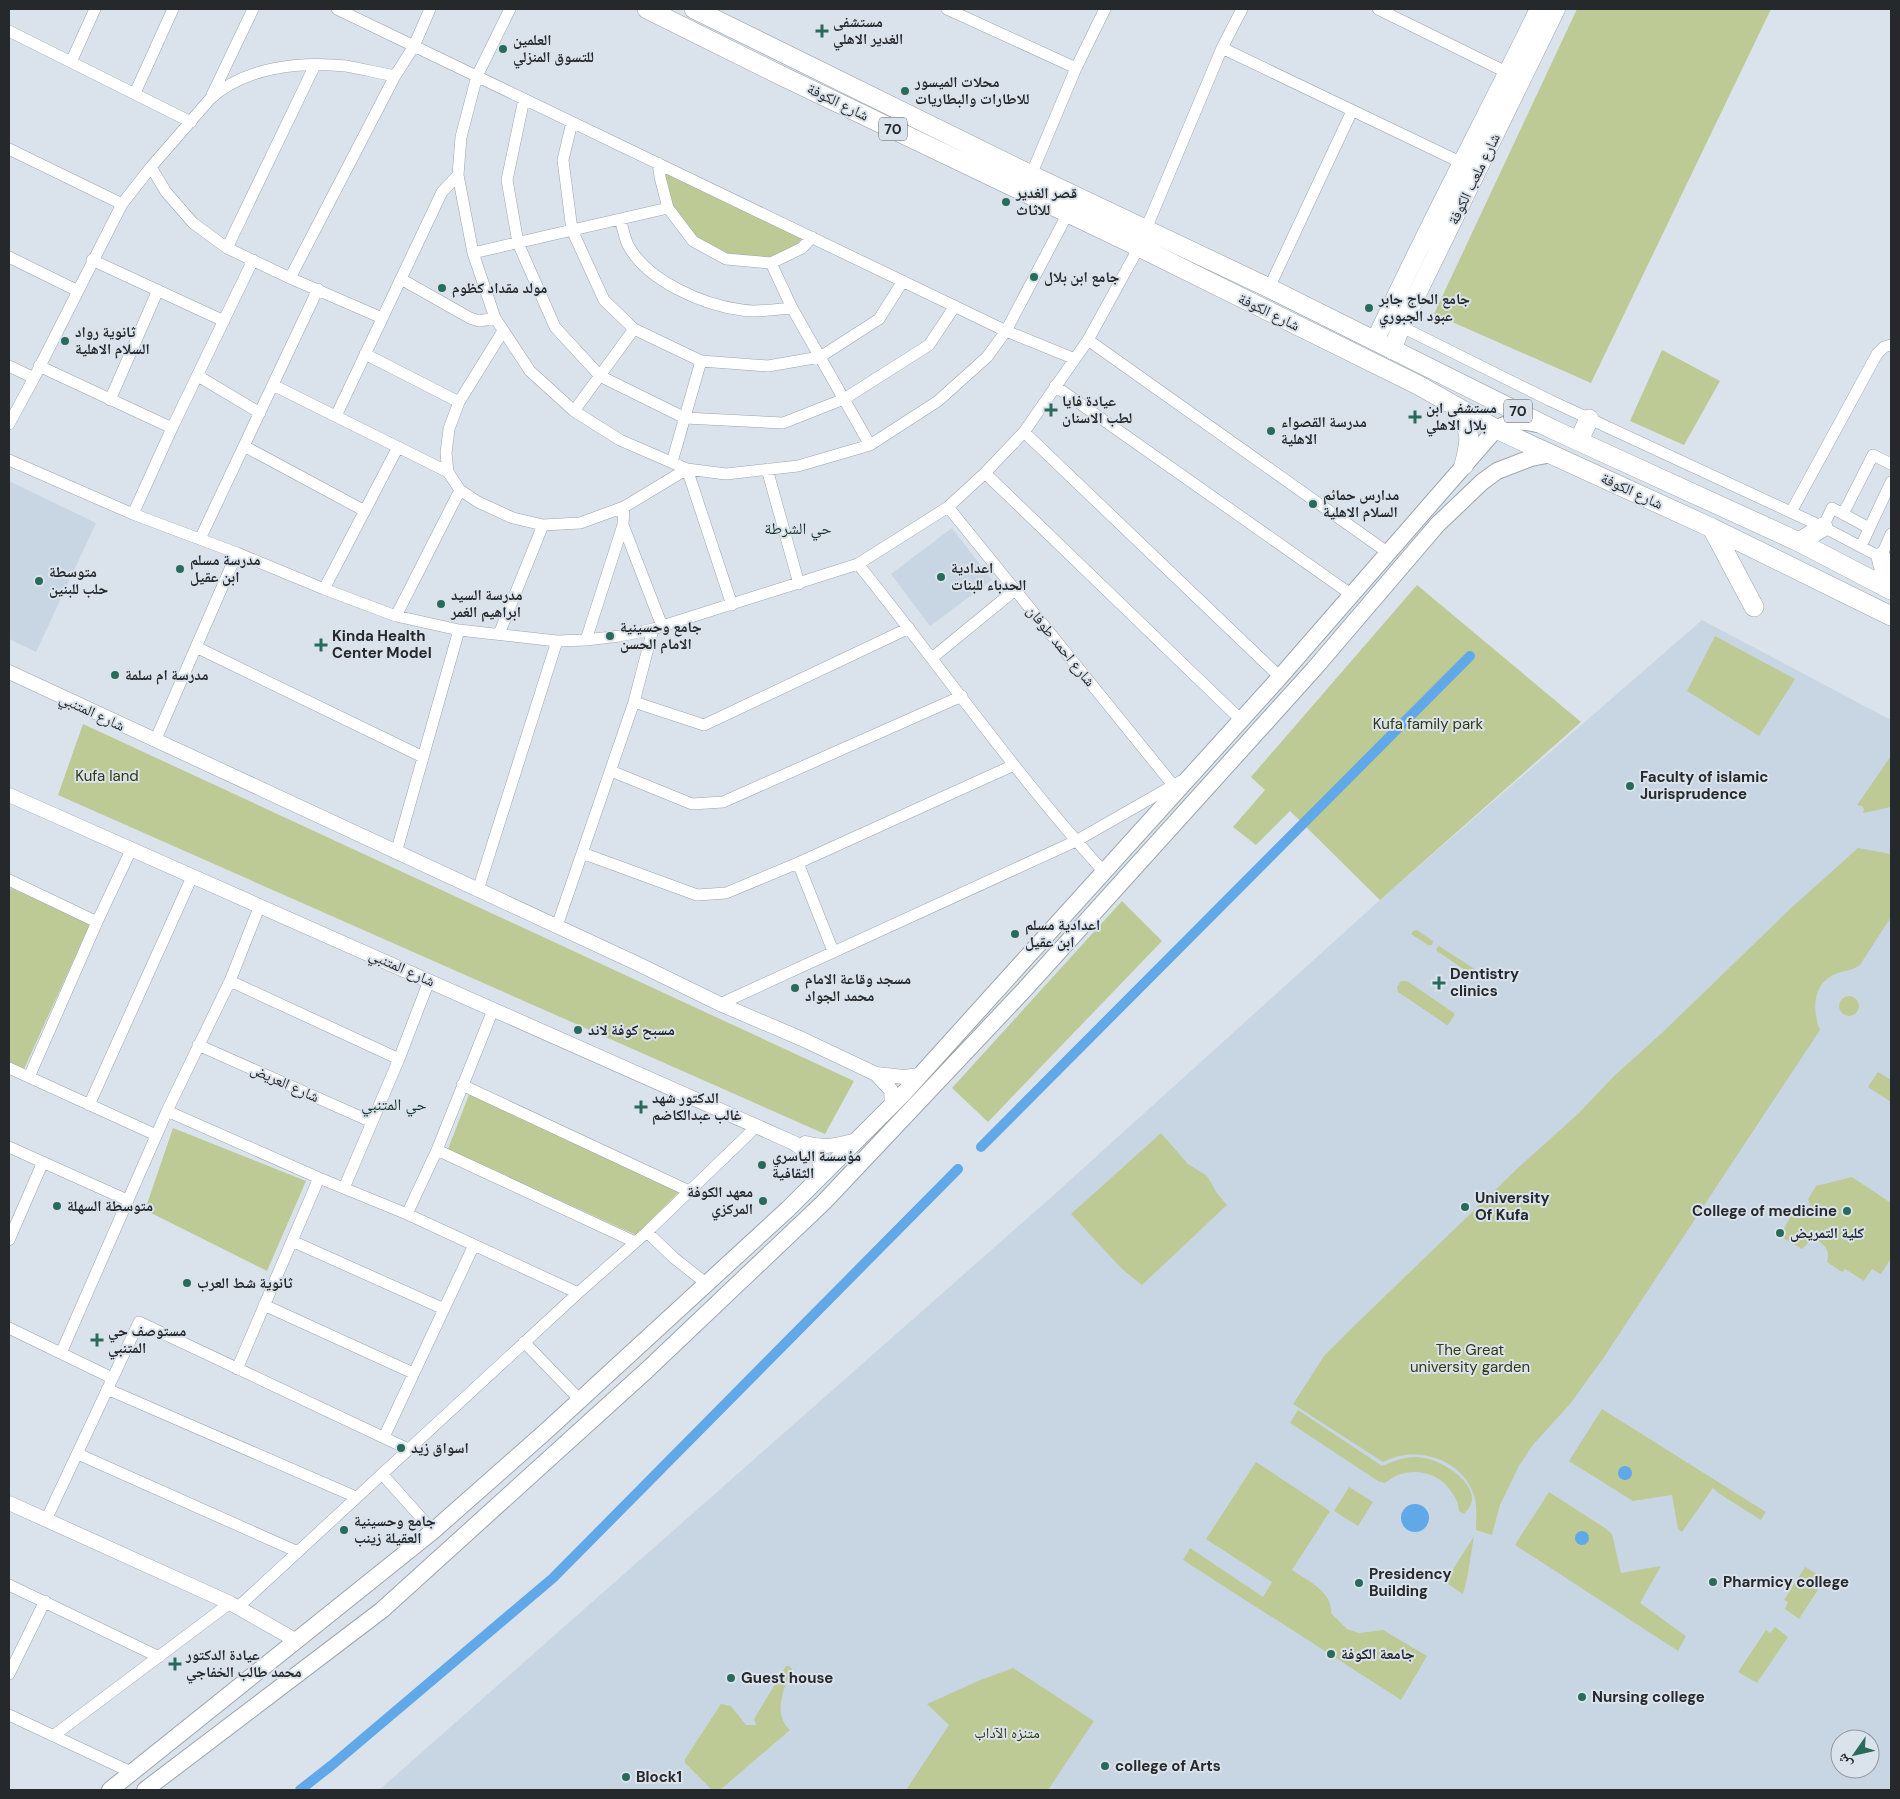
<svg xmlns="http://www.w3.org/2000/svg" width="1900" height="1799" font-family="'DM Sans','Noto Naskh Arabic',sans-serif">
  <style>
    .built { fill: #c8d6e4; fill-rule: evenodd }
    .green { fill: #beca95 }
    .water { fill: #60a8e7 }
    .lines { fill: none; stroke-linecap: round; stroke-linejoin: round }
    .canal { stroke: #60a8e7; stroke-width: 10 }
    .minor-casing { stroke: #9da5ad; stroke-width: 12 }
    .tertiary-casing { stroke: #9da5ad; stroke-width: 15 }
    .secondary-casing { stroke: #9da5ad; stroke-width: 18 }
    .primary-casing { stroke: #9da5ad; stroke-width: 19 }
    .trunk-casing { stroke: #9da5ad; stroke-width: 20 }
    .minor { stroke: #fff; stroke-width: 11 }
    .tertiary { stroke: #fff; stroke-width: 14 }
    .secondary { stroke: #fff; stroke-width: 16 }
    .primary { stroke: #fff; stroke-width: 18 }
    .trunk { stroke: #fff; stroke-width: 19 }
    .poi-dot { fill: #296b5b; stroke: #dae2eb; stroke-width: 2 }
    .labels { text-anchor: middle; stroke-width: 4; stroke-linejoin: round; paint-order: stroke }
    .shield { fill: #dae2eb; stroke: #5b6065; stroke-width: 1 }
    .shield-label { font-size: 14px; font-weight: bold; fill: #25292c }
    .poi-label { font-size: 15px; font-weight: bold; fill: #25292c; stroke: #dae2eb; text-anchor: start }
    .street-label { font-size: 15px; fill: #25292c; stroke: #dae2eb }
    .park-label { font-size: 15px; fill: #313811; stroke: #dae2eb }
    .neighbourhood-label { font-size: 16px; fill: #13322a; stroke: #dae2eb }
  </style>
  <rect width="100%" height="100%" fill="#dae2eb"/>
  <path class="built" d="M9 481 96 523 36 652 9 639Z
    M952 528 992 580 930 626 891 574Z
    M1702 620 1891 720V1790H379L1047 1201 1380 900ZM1840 1739H1870V1769H1840Z"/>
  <path class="green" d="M1577 9H1771L1591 383 1434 314Z
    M663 168 807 236 796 245 781 254 767 258 725 253 696 237 671 204Z
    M1662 350 1720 381 1684 445 1630 421Z
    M1417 585 1581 722 1380 900 1290 811 1256 845 1233 827 1265 790 1251 777Z
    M1715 636 1795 679 1759 736 1687 691Z
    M83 724 854 1081 825 1134 58 795Z
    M1891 756V807L1863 813 1864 809 1862 806 1857 805Z
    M1858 848 1891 854V917L1860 965C1852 971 1846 970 1838 973 1812 982 1812 1010 1820 1030L1602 1360 1570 1404 1532 1446 1519 1466 1500 1505 1492 1535 1476 1530C1476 1520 1477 1508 1475 1498 1464 1459 1417 1444 1383 1462L1293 1404 1324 1356 1356 1324 1520 1166 1579 1113 1613 1077 1664 1031 1791 908Z
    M11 888 90 924 24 1069 9 1062V892Z
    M1122 901 1162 941 988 1122 952 1088Z
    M1417 930 1433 941 1432 945H1428L1411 934 1413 931Z
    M1439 946 1481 973 1480 975 1475 977 1437 951 1436 949Z
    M1401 981H1407L1454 1013V1016L1449 1024 1447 1025 1398 992 1397 987Z
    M1839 1006a10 10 0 1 1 20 0a10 10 0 1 1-20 0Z
    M1878 1072 1891 1080V1102L1868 1087Z
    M470 1092 680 1191 636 1235 448 1149Z
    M173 1128 306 1181 267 1271 145 1210Z
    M1161 1133 1188 1164 1207 1176 1217 1193 1227 1205 1142 1285 1121 1268 1071 1214Z
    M1852 1177 1891 1203V1258L1881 1274 1872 1269 1864 1281 1845 1269 1842 1272 1827 1262C1830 1252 1826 1247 1819 1241L1809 1242 1802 1249 1780 1236 1792 1214H1808L1811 1208 1808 1199 1816 1186Z
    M1602 1409 1766 1512 1761 1520 1718 1493 1713 1488 1682 1532 1678 1529 1672 1495 1633 1501 1569 1461Z
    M1298 1410 1382 1466C1393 1461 1404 1457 1416 1457 1436 1457 1474 1478 1472 1501 1471 1506 1467 1510 1464 1514L1459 1511C1459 1504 1455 1496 1450 1490 1438 1473 1417 1468 1398 1475 1393 1477 1389 1481 1384 1483L1378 1481 1290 1423Z
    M1256 1462 1330 1511 1292 1570C1307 1580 1333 1592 1331 1613L1347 1629 1359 1633 1383 1630 1427 1656 1401 1700 1183 1560 1190 1548 1263 1597 1272 1582 1206 1539Z
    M1349 1487 1373 1502 1358 1526 1334 1511Z
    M1549 1492 1605 1528 1612 1534 1621 1573 1661 1566 1640 1603 1686 1636 1678 1651 1515 1545Z
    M1474 1536 1467 1579 1463 1594 1445 1582Z
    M1805 1567 1825 1579 1799 1619 1785 1609 1788 1602 1784 1600Z
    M1775 1627 1788 1637 1757 1683 1738 1672 1766 1630 1770 1633Z
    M786 1666H789L792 1669C784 1689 772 1713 790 1730L720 1790H712L685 1763V1759L721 1704 731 1706 746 1725H756L754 1719Z
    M1013 1668 1094 1721 1048 1790H906L949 1725 927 1704 978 1681Z"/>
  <path class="water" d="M1618 1473a7 7 0 1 1 14 0a7 7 0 1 1-14 0Z
    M1401 1518a14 14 0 1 1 28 0a14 14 0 1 1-28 0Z
    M1575 1538a7 7 0 1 1 14 0a7 7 0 1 1-14 0Z"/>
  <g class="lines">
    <path class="canal" d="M981 1147 1470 656
      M300 1790 332 1765 553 1578 958 1169"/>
    <defs>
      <path id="minor" d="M337 9 1006 331 1075 359
        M510 9 477 76 461 137 458 175 473 253 495 318 530 371 574 411 620 440 687 469 726 474 798 466 870 445 938 401 987 357 1006 331 1068 213
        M947 9 1076 68
        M1378 9 1508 73
        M9 31 191 122
        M1222 48 1462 163
        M71 62 95 9
        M135 93 173 9
        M212 95 253 9
        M524 99 507 180 518 243 555 327 600 376 685 418 783 423 844 399 929 345 955 306
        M572 122 563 160 572 230 604 300 634 329 701 361 768 366 820 357 879 319 903 281
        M9 149 122 204
        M658 163 660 177 668 208 693 241 726 259 771 263 802 248 812 237
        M151 167 166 192 193 223 227 248 290 278 382 318
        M1031 175 1076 68 1105 9
        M620 219C623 227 624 237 628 245 647 281 703 305 742 310 757 313 776 309 792 308
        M1146 229 1222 48 1242 9
        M227 248 315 65
        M473 253 668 208
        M9 257 78 291
        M92 260 224 321
        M771 263 792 308 870 445
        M290 278 395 76
        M401 279 470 318 479 321 495 318
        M1269 288 1352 111
        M1396 324 1549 400 1823 527 1886 560
        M503 331 459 402 449 429 446 453 448 472 460 490 478 502 513 518 543 525 580 523 624 507 687 469 732 605
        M1088 340 1387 552
        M365 354 459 402
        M9 366 34 378
        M39 366 172 428
        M198 376 260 413
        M273 385 448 472
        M1055 386 1352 595
        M110 400 158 290
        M574 411 634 329
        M336 416 442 192 458 175
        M9 424 34 378 122 204 151 167 210 99C245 67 300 61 346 66 362 69 379 73 395 76L414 46 430 9
        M1024 432 1280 677
        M244 446 365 511
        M9 460 133 514 237 553 324 589 396 616 459 630 557 641 586 640 620 636 653 629 858 564 948 507 985 473 1024 432 1088 340 1139 247
        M672 462 701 361
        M767 469 799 584
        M985 473 1241 720
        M624 507 623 525 662 626
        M948 507 1173 785
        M1791 512 1877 354 1884 347 1891 345
        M133 514 172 428 253 260
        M1843 514 1873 455 1891 464
        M1823 527 1832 508 1869 528
        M200 539 318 289
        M1861 546 1891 482
        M1881 557 1891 534
        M858 564C940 666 1016 775 1104 872
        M324 589 398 447
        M396 616 460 490
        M499 634 543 525
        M586 640 623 525
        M196 647 423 757
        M932 658 1015 590
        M634 702 704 725 909 628
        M155 741 237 553
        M611 771 692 804 723 802 962 696
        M396 853 459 630
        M582 853 697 895 726 893 798 863 1014 765
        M798 863 833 951
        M9 880 97 922
        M478 890 557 641
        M557 926 634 702 653 629
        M230 981 399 1059
        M720 1004 1076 841 1181 781
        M198 1045 372 1122
        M9 1068 156 1135
        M29 1077 97 922 131 850
        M462 1085 689 1191
        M89 1105 192 877
        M167 1111 319 1178 407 1214 578 1293
        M9 1147 127 1200
        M437 1150 635 1242
        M344 1188 399 1059 429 981
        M407 1214 437 1150 493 1010
        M647 1232 674 1258 707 1284
        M9 1240 43 1162
        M292 1241 444 1309
        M264 1305 413 1373
        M9 1328 112 1378
        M524 1342 580 1400
        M61 1353 167 1111 230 981 260 905
        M237 1369 319 1178
        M107 1389 356 1497
        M384 1437 474 1245
        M78 1454 298 1552
        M382 1474 433 1531
        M46 1520 139 1322 408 1449
        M9 1585 159 1657
        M237 1608 578 1293 647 1232 757 1126
        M9 1674 45 1601
        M9 1715 133 1773
        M53 1736 230 1603"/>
      <path id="tertiary" d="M9 672 636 963 720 1004 802 1039 876 1074 904 1077 920 1075
        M9 795 794 1143C811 1158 820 1146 821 1176
        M876 1074 891 1090 892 1106
        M805 1143C826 1149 836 1145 857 1140
        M9 1503 230 1603 297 1641"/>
      <path id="secondary" d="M110 1790 433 1531 544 1433 788 1209 905 1092 1280 677 1496 429C1510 421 1521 420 1537 424
        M145 1790 382 1610 647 1370 824 1202 1025 989 1314 669 1437 525 1482 482 1497 471 1531 458 1552 454"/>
      <path id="primary" d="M1375 341C1426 229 1485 120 1539 9
        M1392 350 1401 327 1556 9"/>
      <path id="trunk" d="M647 9 782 76 1139 247 1418 385 1496 429 1712 528 1891 616
        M694 9 1031 175 1269 288 1552 429 1799 542 1891 590
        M1456 408C1472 431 1471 439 1464 465
        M1579 440 1589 419
        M1712 528 1754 607
        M1799 542 1823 527
        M1881 557 1889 589"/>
    </defs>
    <use href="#minor" class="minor-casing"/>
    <use href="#tertiary" class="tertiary-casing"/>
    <use href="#secondary" class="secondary-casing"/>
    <use href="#primary" class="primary-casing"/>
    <use href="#trunk" class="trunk-casing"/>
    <use href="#minor" class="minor"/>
    <use href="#tertiary" class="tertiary"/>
    <use href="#secondary" class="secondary"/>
    <use href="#primary" class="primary"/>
    <use href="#trunk" class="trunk"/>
  </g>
  <g class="poi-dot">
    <path d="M819.5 23.5h5v5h5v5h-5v5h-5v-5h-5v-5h5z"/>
    <circle cx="503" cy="49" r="5"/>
    <circle cx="905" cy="91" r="5"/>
    <circle cx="1006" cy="202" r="5"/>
    <circle cx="1034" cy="277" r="5"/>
    <circle cx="442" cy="288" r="5"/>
    <circle cx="1369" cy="308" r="5"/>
    <circle cx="65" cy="341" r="5"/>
    <path d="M1048.5 402.5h5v5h5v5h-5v5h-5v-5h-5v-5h5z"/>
    <path d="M1412.5 409.5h5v5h5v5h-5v5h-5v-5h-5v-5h5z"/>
    <circle cx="1271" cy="431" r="5"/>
    <circle cx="1313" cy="504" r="5"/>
    <circle cx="180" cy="569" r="5"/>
    <circle cx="941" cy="577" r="5"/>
    <circle cx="39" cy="581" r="5"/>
    <circle cx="441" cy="604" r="5"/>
    <circle cx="610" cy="636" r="5"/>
    <path d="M318.5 637.5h5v5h5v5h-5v5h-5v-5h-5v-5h5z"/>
    <circle cx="115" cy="675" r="5"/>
    <circle cx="1630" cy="786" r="5"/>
    <circle cx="1015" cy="934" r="5"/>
    <path d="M1436.5 975.5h5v5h5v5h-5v5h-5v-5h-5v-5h5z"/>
    <circle cx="795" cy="988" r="5"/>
    <circle cx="578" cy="1030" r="5"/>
    <path d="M638.5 1099.5h5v5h5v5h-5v5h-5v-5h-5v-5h5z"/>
    <circle cx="762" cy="1165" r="5"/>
    <circle cx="763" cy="1201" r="5"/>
    <circle cx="57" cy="1206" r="5"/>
    <circle cx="1465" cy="1207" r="5"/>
    <circle cx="1847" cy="1211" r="5"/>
    <circle cx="1780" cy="1233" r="5"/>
    <circle cx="187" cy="1283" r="5"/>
    <path d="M94.5 1332.5h5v5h5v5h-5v5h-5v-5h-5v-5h5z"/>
    <circle cx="401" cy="1448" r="5"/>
    <circle cx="344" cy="1530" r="5"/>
    <circle cx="1713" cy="1582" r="5"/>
    <circle cx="1359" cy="1583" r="5"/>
    <circle cx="1331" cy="1654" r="5"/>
    <path d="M172.5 1656.5h5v5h5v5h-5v5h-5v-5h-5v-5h5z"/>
    <circle cx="731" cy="1678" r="5"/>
    <circle cx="1582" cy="1697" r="5"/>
    <circle cx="1105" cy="1766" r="5"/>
    <circle cx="626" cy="1777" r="5"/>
  </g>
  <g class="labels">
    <g class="shield">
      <rect x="879" y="117.5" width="28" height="23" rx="4"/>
      <rect x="1504" y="399.5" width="28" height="23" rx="4"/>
    </g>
    <g class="shield-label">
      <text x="893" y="134">70</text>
      <text x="1518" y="416">70</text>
    </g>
    <g class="poi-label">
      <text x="833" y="27">مستشفى<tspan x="833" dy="17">الغدير الاهلي</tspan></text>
      <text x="513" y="45">العلمين<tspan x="513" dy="17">للتسوق المنزلي</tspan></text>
      <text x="915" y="87">محلات الميسور<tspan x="915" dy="17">للاطارات والبطاريات</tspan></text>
      <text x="1016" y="198">قصر الغدير<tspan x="1016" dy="17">للاثاث</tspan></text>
      <text x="1044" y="282">جامع ابن بلال</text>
      <text x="452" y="293">مولد مقداد كظوم</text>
      <text x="1379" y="304">جامع الحاج جابر<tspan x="1379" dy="17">عبود الجبوري</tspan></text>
      <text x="75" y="337">ثانوية رواد<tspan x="75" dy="17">السلام الاهلية</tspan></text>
      <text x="1062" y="406">عيادة فايا<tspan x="1062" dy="17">لطب الاسنان</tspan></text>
      <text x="1426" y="413">مستشفى ابن<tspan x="1426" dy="17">بلال الاهلي</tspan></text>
      <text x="1281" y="427">مدرسة القصواء<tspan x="1281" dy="17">الاهلية</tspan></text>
      <text x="1323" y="500">مدارس حمائم<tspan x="1323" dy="17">السلام الاهلية</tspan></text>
      <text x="190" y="565">مدرسة مسلم<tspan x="190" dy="17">ابن عقيل</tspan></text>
      <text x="951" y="573">اعدادية<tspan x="951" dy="17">الحدباء للبنات</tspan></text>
      <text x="49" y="577">متوسطة<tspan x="49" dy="17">حلب للبنين</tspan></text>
      <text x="451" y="600">مدرسة السيد<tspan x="451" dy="17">ابراهيم الغمر</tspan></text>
      <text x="620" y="632">جامع وحسينية<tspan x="620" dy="17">الامام الحسن</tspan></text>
      <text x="332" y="641">Kinda Health<tspan x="332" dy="17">Center Model</tspan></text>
      <text x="125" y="680">مدرسة ام سلمة</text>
      <text x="1640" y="782">Faculty of islamic<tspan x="1640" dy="17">Jurisprudence</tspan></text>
      <text x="1025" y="930">اعدادية مسلم<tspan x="1025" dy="17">ابن عقيل</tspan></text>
      <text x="1450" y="979">Dentistry<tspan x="1450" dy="17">clinics</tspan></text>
      <text x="805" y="984">مسجد وقاعة الامام<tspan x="805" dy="17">محمد الجواد</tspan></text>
      <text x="588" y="1035">مسبح كوفة لاند</text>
      <text x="652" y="1103">الدكتور شهد<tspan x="652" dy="17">غالب عبدالكاضم</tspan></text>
      <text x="772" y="1161">مؤسسة الياسري<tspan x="772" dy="17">الثقافية</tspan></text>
      <text x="753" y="1197" text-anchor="end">معهد الكوفة<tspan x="753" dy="17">المركزي</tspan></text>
      <text x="1475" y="1203">University<tspan x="1475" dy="17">Of Kufa</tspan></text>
      <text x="67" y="1211">متوسطة السهلة</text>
      <text x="1837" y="1216" text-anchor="end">College of medicine</text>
      <text x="1790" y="1238">كلية التمريض</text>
      <text x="197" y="1288">ثانوية شط العرب</text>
      <text x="108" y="1336">مستوصف حي<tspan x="108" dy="17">المتنبي</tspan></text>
      <text x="411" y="1453">اسواق زيد</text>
      <text x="354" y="1526">جامع وحسينية<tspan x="354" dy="17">العقيلة زينب</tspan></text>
      <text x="1369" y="1579">Presidency<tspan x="1369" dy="17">Building</tspan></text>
      <text x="1723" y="1587">Pharmicy college</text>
      <text x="1341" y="1659">جامعة الكوفة</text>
      <text x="186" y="1660">عيادة الدكتور<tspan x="186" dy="17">محمد طالب الخفاجي</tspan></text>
      <text x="741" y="1683">Guest house</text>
      <text x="1592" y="1702">Nursing college</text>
      <text x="1115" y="1771">college of Arts</text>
      <text x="636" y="1782">Block1</text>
    </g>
    <g class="street-label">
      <text transform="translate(838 102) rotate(26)" y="5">شارع الكوفة</text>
      <text transform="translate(1474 179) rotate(-64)" y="5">شارع ملعب الكوفة</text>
      <text transform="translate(1269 312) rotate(26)" y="5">شارع الكوفة</text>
      <text transform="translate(1632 491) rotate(25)" y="5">شارع الكوفة</text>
      <text transform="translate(1061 646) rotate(51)" y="5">شارع احمد طوفان</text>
      <text transform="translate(92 712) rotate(25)" y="5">شارع المتنبي</text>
      <text transform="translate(402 968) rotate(24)" y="5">شارع المتنبي</text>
      <text transform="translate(285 1083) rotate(24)" y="5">شارع العريض</text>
    </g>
    <g class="park-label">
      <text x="1428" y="729">Kufa family park</text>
      <text x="107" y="781">Kufa land</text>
      <text x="1470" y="1355">The Great<tspan x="1470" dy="17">university garden</tspan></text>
      <text x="1007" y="1738">متنزه الآداب</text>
    </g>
    <g class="neighbourhood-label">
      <text x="798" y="534">حي الشرطة</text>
      <text x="394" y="1110">حي المتنبي</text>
    </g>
  </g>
  <rect width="1900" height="1799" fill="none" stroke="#25292c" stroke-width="20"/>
  <g transform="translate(1855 1754) rotate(236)"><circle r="24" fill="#dae2eb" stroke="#92989f"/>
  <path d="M0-4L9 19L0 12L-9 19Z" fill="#296b5b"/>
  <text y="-8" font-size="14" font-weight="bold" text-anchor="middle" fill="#25292c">ش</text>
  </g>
</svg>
